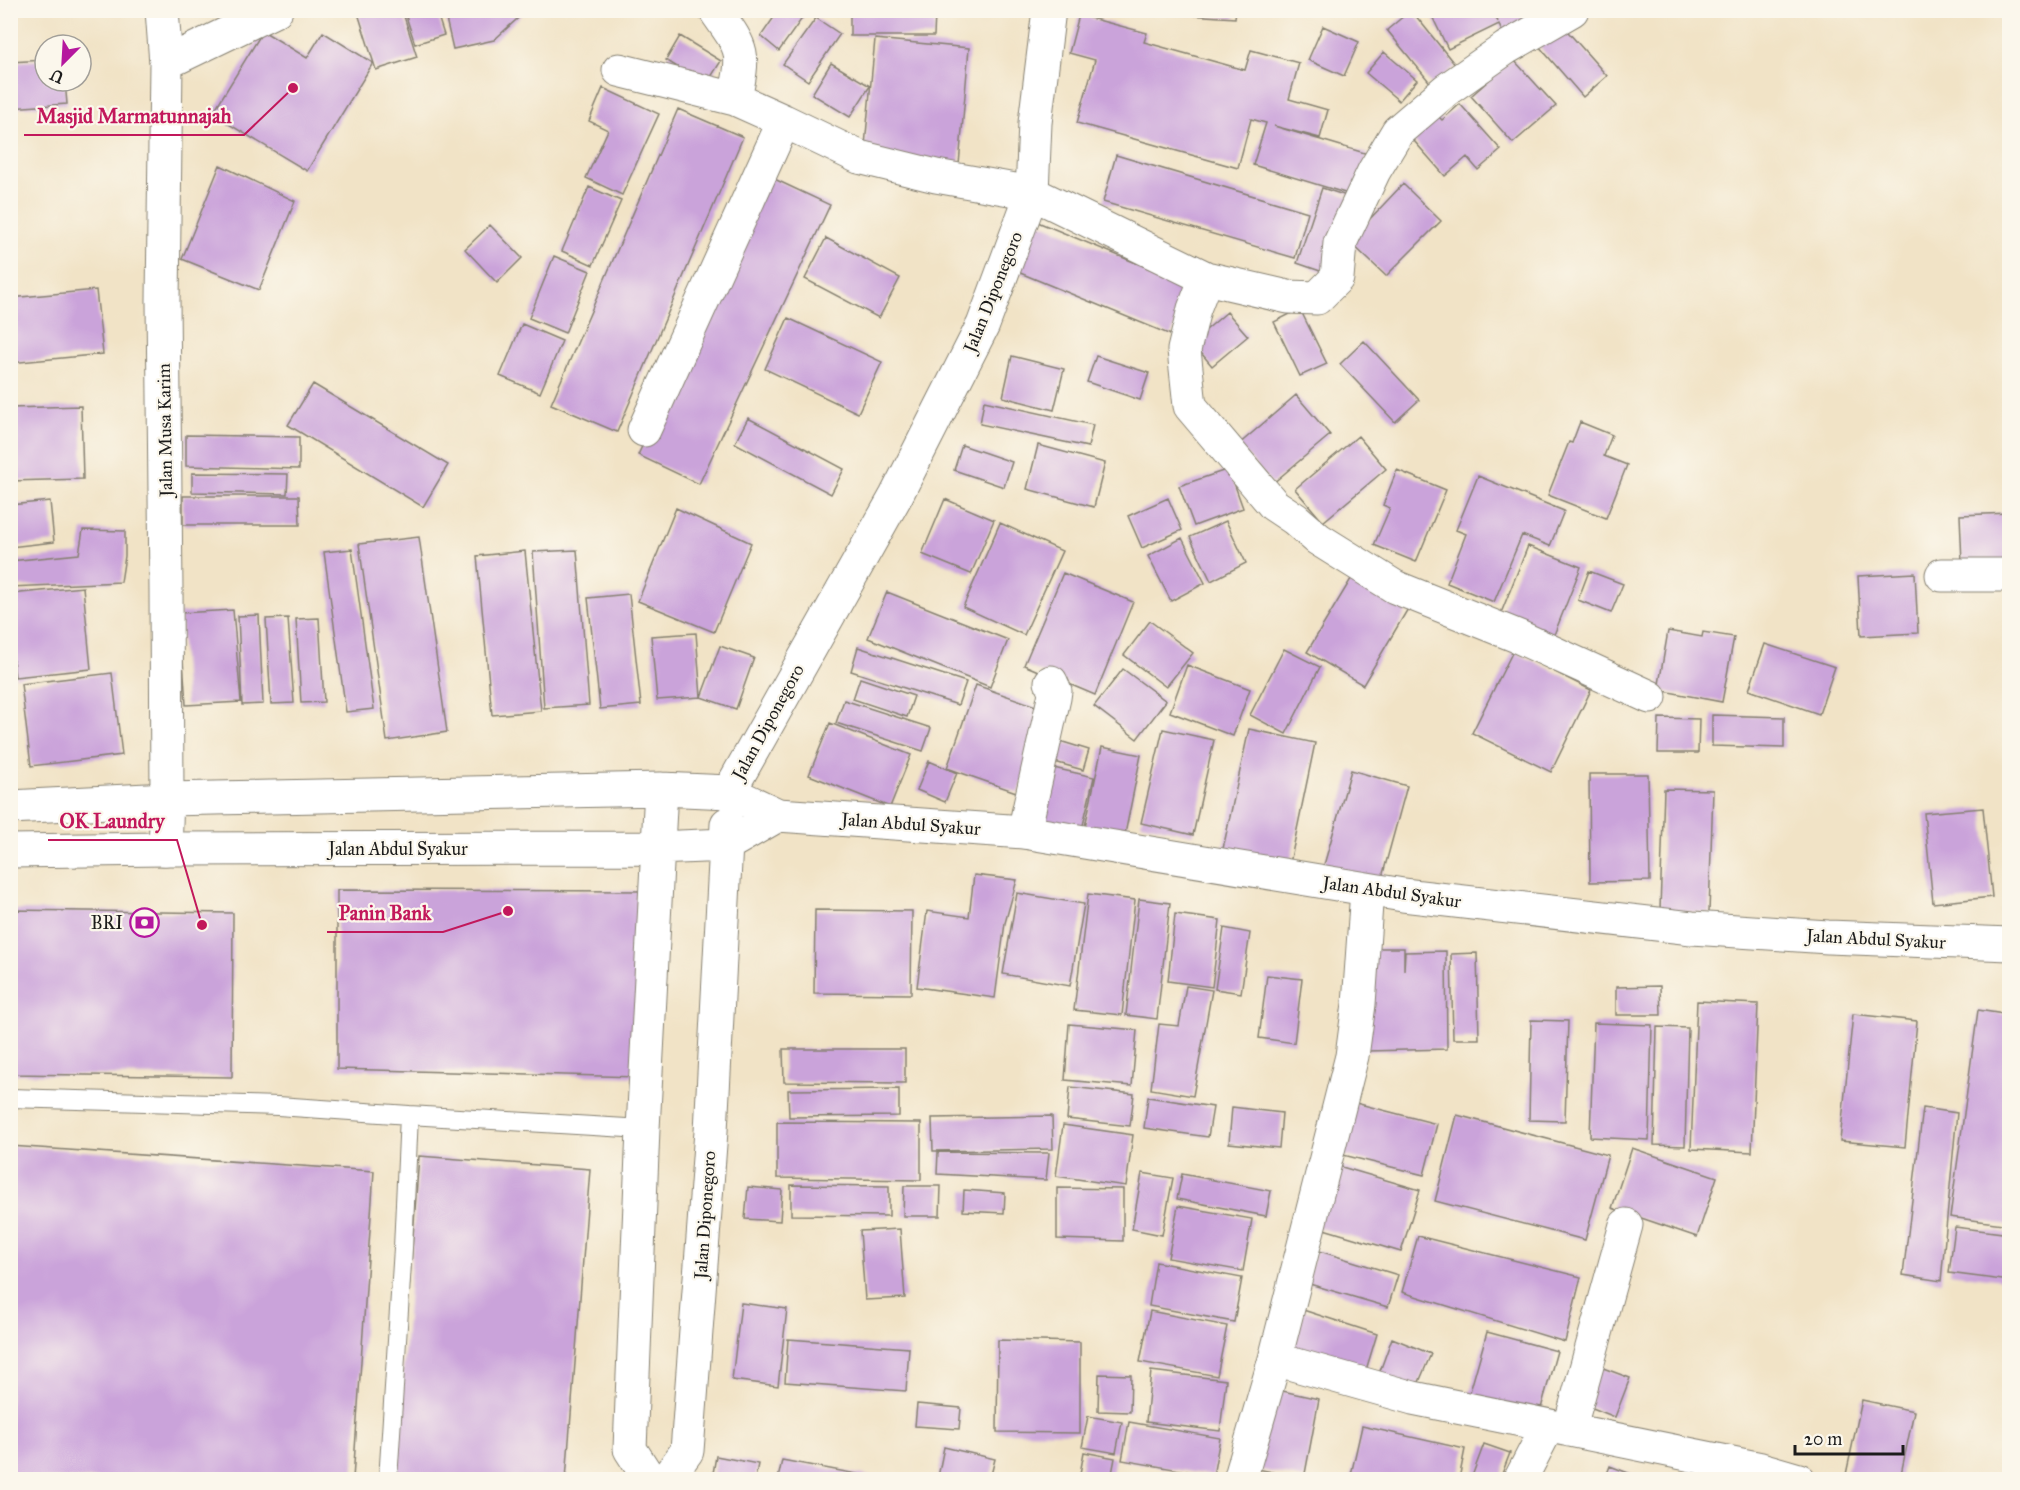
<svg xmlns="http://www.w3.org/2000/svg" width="2020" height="1490" font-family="'IM FELL Great Primer',serif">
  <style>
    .building { fill: #caa3da }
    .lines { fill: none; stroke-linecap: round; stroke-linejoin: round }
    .lane-casing { stroke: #868071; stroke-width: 20 }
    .street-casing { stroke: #868071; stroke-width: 35 }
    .secondary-casing { stroke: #868071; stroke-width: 35 }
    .lane { stroke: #fff; stroke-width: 18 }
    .street { stroke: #fff; stroke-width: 33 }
    .secondary { stroke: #fff; stroke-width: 33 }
    .labels { text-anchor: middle; stroke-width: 4.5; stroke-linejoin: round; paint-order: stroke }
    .street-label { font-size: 18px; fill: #1c1c1c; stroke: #fbf7ec }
    .poi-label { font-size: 18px; fill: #1c1c1c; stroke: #fbf7ec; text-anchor: end }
    .leader { fill: none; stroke: #c2185b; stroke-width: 2 }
    .callout-dot { fill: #c2185b; stroke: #fbf7ec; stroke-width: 2 }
    .callout-label { font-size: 20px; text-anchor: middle; font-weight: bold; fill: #c2185b; stroke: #fbf7ec; stroke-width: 4.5; stroke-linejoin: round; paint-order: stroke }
  </style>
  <rect width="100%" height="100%" fill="#fbf7ec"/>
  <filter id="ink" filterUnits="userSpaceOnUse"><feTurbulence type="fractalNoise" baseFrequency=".0167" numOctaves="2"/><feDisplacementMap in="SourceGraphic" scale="12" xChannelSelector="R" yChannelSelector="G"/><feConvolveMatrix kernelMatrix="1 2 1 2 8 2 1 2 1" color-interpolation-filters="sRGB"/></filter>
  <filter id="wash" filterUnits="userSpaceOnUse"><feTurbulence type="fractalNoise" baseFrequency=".008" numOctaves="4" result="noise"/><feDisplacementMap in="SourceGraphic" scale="24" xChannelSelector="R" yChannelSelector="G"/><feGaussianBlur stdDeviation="1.35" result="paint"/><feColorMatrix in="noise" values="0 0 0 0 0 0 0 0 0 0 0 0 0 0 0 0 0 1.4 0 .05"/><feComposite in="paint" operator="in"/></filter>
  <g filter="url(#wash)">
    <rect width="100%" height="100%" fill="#f1e3c6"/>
    <g id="blocks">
      <path class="building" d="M357 10H402L417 57 376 70Z
        M404 10H436L444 35 415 44Z
        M444 10H527L494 40 453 49Z
        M779 10H808L779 51 761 36Z
        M1143 10H1236L1235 18 1143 12Z
        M1411 10 1456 66 1432 85 1387 30Z
        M1429 10H1492L1498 22 1494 10H1553L1503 36 1499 24 1448 49Z
        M850 14H935L934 36H850Z
        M1079 15 1147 33 1144 42 1245 70 1251 50 1299 63 1289 99 1328 110 1320 138 1274 126 1368 154 1355 196 1253 165 1266 123 1251 119 1238 168 1077 123 1095 60 1069 53Z
        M816 18 840 34 808 81 783 64Z
        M1561 24 1607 76 1583 97 1538 45Z
        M1323 26 1359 42 1344 76 1308 60Z
        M263 31 307 58 323 32 373 63 307 171 212 114Z
        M680 36 721 61 706 85 666 60Z
        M875 39 969 48 959 165 864 156Z
        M1384 52 1417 80 1399 101 1366 73Z
        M1513 59 1556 106 1513 143 1471 96Z
        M45 60V81H65L67 104 10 108V62Z
        M831 63 870 86 850 117 812 94Z
        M603 88 659 114 622 195 586 178 608 130 589 121Z
        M1460 104 1501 150 1478 170 1467 157 1445 176 1407 133 1433 111 1442 120Z
        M678 109 743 137 617 432 551 404Z
        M1116 155 1308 212 1295 258 1103 202Z
        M220 165 295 201 259 290 182 259Z
        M768 176 830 205 699 484 638 455Z
        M1403 184 1441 221 1386 276 1349 241Z
        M589 187 621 201 593 265 562 251Z
        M1322 188 1350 197 1326 273 1297 263Z
        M1028 218 1191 286 1171 335 1008 268Z
        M490 225 522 258 497 283 465 249Z
        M826 238 900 278 879 318 805 279Z
        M554 256 590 271 565 333 529 318Z
        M96 290 103 354 10 363V298Z
        M1300 309 1327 364 1300 376 1274 322Z
        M1227 312 1248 336 1212 366 1192 342Z
        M788 318 882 362 858 413 765 369Z
        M522 324 562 341 540 393 500 376Z
        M1364 341 1419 400 1395 422 1340 364Z
        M1012 356 1064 369 1054 410 1003 397Z
        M1096 356 1149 373 1140 400 1087 382Z
        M313 384 448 465 423 507 288 425Z
        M1296 395 1330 435 1272 484 1238 445Z
        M984 401 1093 425 1088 447 980 424Z
        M81 406 83 479 10 481V408Z
        M748 418 844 469 831 494 735 443Z
        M1580 422 1612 435 1604 456 1627 465 1606 518 1548 495 1569 442 1572 443Z
        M186 435 299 437V469L186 466Z
        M1358 436 1386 469 1323 522 1295 489Z
        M962 445 1012 462 1004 487 954 470Z
        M1038 445 1105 463 1094 507 1027 489Z
        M1229 469 1243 508 1194 526 1179 486Z
        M1397 470 1446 490 1416 562 1374 545 1390 508 1383 505Z
        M192 473 288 474 287 494 192 492Z
        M1478 476 1564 511 1550 546 1522 535 1494 602 1447 583 1466 534 1456 530Z
        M183 496H299L300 525H183Z
        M1168 498 1182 530 1142 548 1128 516Z
        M945 499 994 520 971 574 922 554Z
        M50 501 54 542 10 547V505Z
        M676 508 751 543 714 632 638 601Z
        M2010 513V562L1962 563 1960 515Z
        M1226 521 1246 563 1211 581 1190 537Z
        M1000 523 1062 551 1024 635 963 607Z
        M83 530 125 531V556L121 582 10 587V561L79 554Z
        M419 537 447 732 387 741 359 544Z
        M1182 538 1205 583 1171 601 1148 556Z
        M1528 546 1581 567 1552 640 1499 618Z
        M352 549 374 709 346 712 324 552Z
        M577 550 589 705 544 708 533 552Z
        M525 551 541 711 492 715 477 556Z
        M1589 571 1623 584 1611 613 1578 600Z
        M1063 573 1133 602 1095 695 1024 665Z
        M1915 573 1918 633 1861 636 1858 576Z
        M1354 574 1409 607 1363 685 1307 652Z
        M83 587 91 669 15 677 10 633V594Z
        M887 592 1008 640 990 687 868 638Z
        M629 594 641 705 600 709 588 598Z
        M233 610 241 702 186 705 180 613Z
        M259 615 263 704 242 705 238 616Z
        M288 618 294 703 271 704 266 619Z
        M319 618 324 702 301 703 296 619Z
        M1150 621 1193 653 1166 687 1124 655Z
        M1668 631 1702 637 1703 632 1734 637 1722 702 1658 690Z
        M696 633 701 697 720 646 754 658 736 709 701 697 657 700 651 636Z
        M1765 644 1835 667 1819 714 1749 690Z
        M858 647 966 682 958 705 851 671Z
        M1284 649 1320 667 1286 734 1250 715Z
        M1513 651 1591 690 1551 772 1472 733Z
        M1187 665 1250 689 1233 736 1170 712Z
        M1123 669 1166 701 1137 739 1094 706Z
        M112 673 122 755 31 766 21 684Z
        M860 678 914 696 907 717 853 699Z
        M976 685 1047 710 1019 793 947 768Z
        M844 700 931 728 923 751 836 723Z
        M1712 715 1784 717V748L1712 746Z
        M1659 718 1699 719 1698 753H1658Z
        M830 723 911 755 890 807 809 775Z
        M1163 729 1214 740 1193 835 1141 823Z
        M1249 729 1315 743 1288 873 1221 858Z
        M1050 738 1089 750 1083 770 1044 759Z
        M1102 747 1141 755 1123 844 1083 836Z
        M929 761 957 773 945 802 917 790Z
        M1040 765 1094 777 1081 834 1028 822Z
        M1351 770 1407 786 1381 881 1324 865Z
        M1589 774H1648L1650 881 1590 882Z
        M1664 789 1713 790 1709 913 1660 910Z
        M1983 808 1992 897 1933 903 1924 813Z
        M974 875 1017 880 1005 923 995 998 917 987 927 911 969 917Z
        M337 890 646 891 638 1077 337 1069Z
        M1017 893 1084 904 1070 986 1003 974Z
        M1088 894 1135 900 1122 1015 1074 1010Z
        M1139 899 1170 903 1157 1019 1126 1015Z
        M10 910 233 913 232 1077 10 1074Z
        M815 910 912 911 911 994 814 993Z
        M1175 914 1220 920 1212 987 1168 981Z
        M1224 928 1250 933 1241 993 1215 989Z
        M1366 948H1404V970L1405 952 1446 951 1447 1049 1367 1051Z
        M1477 953 1479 1039H1453L1451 954Z
        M1267 975 1302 979 1294 1043 1259 1038Z
        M1186 986 1212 990 1193 1096 1151 1089 1159 1024 1179 1026Z
        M1660 986 1661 1015H1616V987Z
        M1697 1001 1758 1004 1752 1152 1691 1149Z
        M1978 1010 2010 1015V1225L1950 1217Z
        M1853 1014 1917 1021 1905 1147 1840 1141Z
        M1531 1020 1568 1021 1565 1121 1529 1120Z
        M1594 1023 1652 1025 1649 1140 1590 1137Z
        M1069 1024 1137 1030 1132 1086 1065 1080Z
        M1657 1027 1688 1028 1685 1146 1654 1145Z
        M783 1049H905V1083L784 1082Z
        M1070 1087 1134 1094 1130 1126 1067 1119Z
        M899 1089V1116L789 1117 788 1090Z
        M1148 1097 1213 1107 1208 1137 1144 1128Z
        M1344 1100 1437 1124 1424 1175 1331 1152Z
        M1232 1107 1282 1113 1279 1148 1229 1143Z
        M1923 1108 1957 1113 1941 1281 1903 1275Z
        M1457 1115 1608 1155 1585 1240 1435 1201Z
        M1052 1116 1053 1149 933 1151 932 1118Z
        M777 1122 921 1123V1180L777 1178Z
        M1063 1125 1133 1135 1126 1186 1056 1176Z
        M10 1146 374 1171 353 1479H10Z
        M1632 1148 1717 1177 1697 1237 1612 1208Z
        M938 1152 1049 1153 1046 1180 937 1174Z
        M419 1156 590 1169 566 1479H395Z
        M1335 1165 1420 1190 1401 1252 1317 1227Z
        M1142 1173 1173 1178 1162 1235 1132 1229Z
        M1182 1174 1271 1191 1266 1216 1177 1199Z
        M791 1185 889 1186V1216L791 1215Z
        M904 1186H941L940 1216H903Z
        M748 1187 782 1190 780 1221 745 1219Z
        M1057 1188 1123 1189V1241L1057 1239Z
        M964 1190 1005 1193 1004 1213 963 1211Z
        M1178 1206 1252 1219 1243 1271 1168 1258Z
        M1955 1227 2010 1234V1281L1949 1273Z
        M900 1229 905 1298 865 1300 860 1231Z
        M1418 1236 1581 1277 1565 1342 1402 1292Z
        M1316 1250 1398 1275 1388 1307 1306 1283Z
        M1156 1262 1242 1278 1234 1322 1149 1306Z
        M741 1303 787 1309 778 1386 732 1380Z
        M1297 1308 1377 1334 1363 1380 1286 1354Z
        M1150 1311 1227 1326 1217 1376 1140 1362Z
        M1487 1332 1557 1351 1538 1419 1468 1399Z
        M1392 1338 1431 1354 1413 1396 1376 1382Z
        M788 1339 909 1348 906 1391 785 1382Z
        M998 1340 1080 1342V1433L997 1432Z
        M1595 1365 1630 1378 1615 1417 1580 1403Z
        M1151 1371 1226 1380 1220 1431 1146 1422Z
        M1099 1374 1131 1375 1130 1412 1098 1411Z
        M1269 1388 1319 1399 1304 1479 1253 1468Z
        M1862 1400 1914 1411 1900 1479H1845Z
        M917 1404 961 1408 959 1429 915 1426Z
        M1088 1416 1122 1422 1116 1453 1082 1447Z
        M1129 1422 1220 1438 1213 1476 1122 1460Z
        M1362 1426 1465 1449 1459 1479H1350Z
        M1484 1444 1510 1453 1500 1479H1471Z
        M944 1447 995 1459 990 1479H949L938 1477Z
        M1084 1452 1115 1458 1111 1479H1079Z
        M716 1456 758 1464 755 1479H712Z
        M782 1460 873 1477 872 1479H778Z
        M1610 1466 1644 1479H1605Z"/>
    </g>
  </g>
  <g filter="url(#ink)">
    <use href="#blocks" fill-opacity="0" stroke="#868071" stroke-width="1.5"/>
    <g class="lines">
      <defs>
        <path id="lane" d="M10 1098 278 1106 409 1115 403 1248 388 1480
          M409 1115 643 1129"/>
        <path id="street" d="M162 10 166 63 163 301 166 590 167 799 165 849
          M715 10C744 51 745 50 735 99
          M166 63 276 10
          M619 70 735 99 784 121
          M1206 278 1194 309 1184 350 1190 406 1274 505 1295 519 1318 539 1395 587 1517 636 1650 697
          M644 430 784 121 859 157 936 176 1032 193 1206 278 1288 297 1317 298 1337 278 1340 243 1374 171 1398 131 1446 90 1506 48 1572 10
          M1942 575H2010
          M729 792 896 496 983 325 1032 193 1035 123 1049 10
          M1024 832 1054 698 1055 691 1051 682
          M1367 890 1359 1004 1352 1056 1275 1359 1413 1398 1761 1469 1799 1480
          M1569 1430 1626 1225
          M1240 1480 1275 1359
          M1520 1480 1548 1426"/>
        <path id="secondary" d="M10 807 167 799 661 789 729 792 778 815 1024 832 1403 895 1692 928 1828 937 2010 944
          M10 851 165 849 657 848 726 845 778 815
          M650 1480 630 1449 643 1129 661 789
          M666 1480 687 1451 711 1131 727 824"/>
      </defs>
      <use href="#lane" class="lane-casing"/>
      <use href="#street" class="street-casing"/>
      <use href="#secondary" class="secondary-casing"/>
      <use href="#lane" class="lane"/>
      <use href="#street" class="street"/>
      <use href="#secondary" class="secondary"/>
    </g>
  </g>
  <defs>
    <symbol id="bank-ring" viewBox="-11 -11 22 22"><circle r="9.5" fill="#fbf7ec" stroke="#b5179e" stroke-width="1.5"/><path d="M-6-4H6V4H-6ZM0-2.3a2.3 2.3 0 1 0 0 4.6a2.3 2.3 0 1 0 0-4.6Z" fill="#b5179e"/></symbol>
  </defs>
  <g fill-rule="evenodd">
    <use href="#bank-ring" x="128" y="906" width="33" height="33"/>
  </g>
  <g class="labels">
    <g class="street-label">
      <text transform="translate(993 292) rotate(-68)" y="6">Jalan Diponegoro</text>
      <text transform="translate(165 430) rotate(-91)" y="6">Jalan Musa Karim</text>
      <text transform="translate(768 722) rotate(-61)" y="6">Jalan Diponegoro</text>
      <text transform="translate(911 824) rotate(4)" y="6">Jalan Abdul Syakur</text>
      <text x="398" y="855">Jalan Abdul Syakur</text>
      <text transform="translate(1392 892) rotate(8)" y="6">Jalan Abdul Syakur</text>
      <text transform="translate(1876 939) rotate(3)" y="6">Jalan Abdul Syakur</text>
      <text transform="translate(705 1215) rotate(-86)" y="6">Jalan Diponegoro</text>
    </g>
    <g class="poi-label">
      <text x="123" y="929">BRI</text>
    </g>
  </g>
  <path class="leader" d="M293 88L244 135H24M202 925L177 840H48M508 911L443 932H327"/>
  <g class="callout-dot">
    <circle cx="293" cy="88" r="6"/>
    <circle cx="202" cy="925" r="6"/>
    <circle cx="508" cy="911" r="6"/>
  </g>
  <g class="callout-label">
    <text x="134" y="123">Masjid Marmatunnajah</text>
    <text x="112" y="828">OK Laundry</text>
    <text x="385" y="920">Panin Bank</text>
  </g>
  <rect width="2020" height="1490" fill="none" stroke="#fbf7ec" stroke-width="36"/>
  <g transform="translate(63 63) rotate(204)"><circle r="28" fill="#fbf7ec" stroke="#a29f99" stroke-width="1.5"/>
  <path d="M0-4.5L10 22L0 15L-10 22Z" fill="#b5179e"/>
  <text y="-9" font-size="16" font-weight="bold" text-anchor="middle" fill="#1c1c1c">U</text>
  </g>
  <path d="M1795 1445v9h108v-9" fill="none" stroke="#1c1c1c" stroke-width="3"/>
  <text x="1804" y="1445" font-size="18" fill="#1c1c1c" stroke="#fbf7ec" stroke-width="4.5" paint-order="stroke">20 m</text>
</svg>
